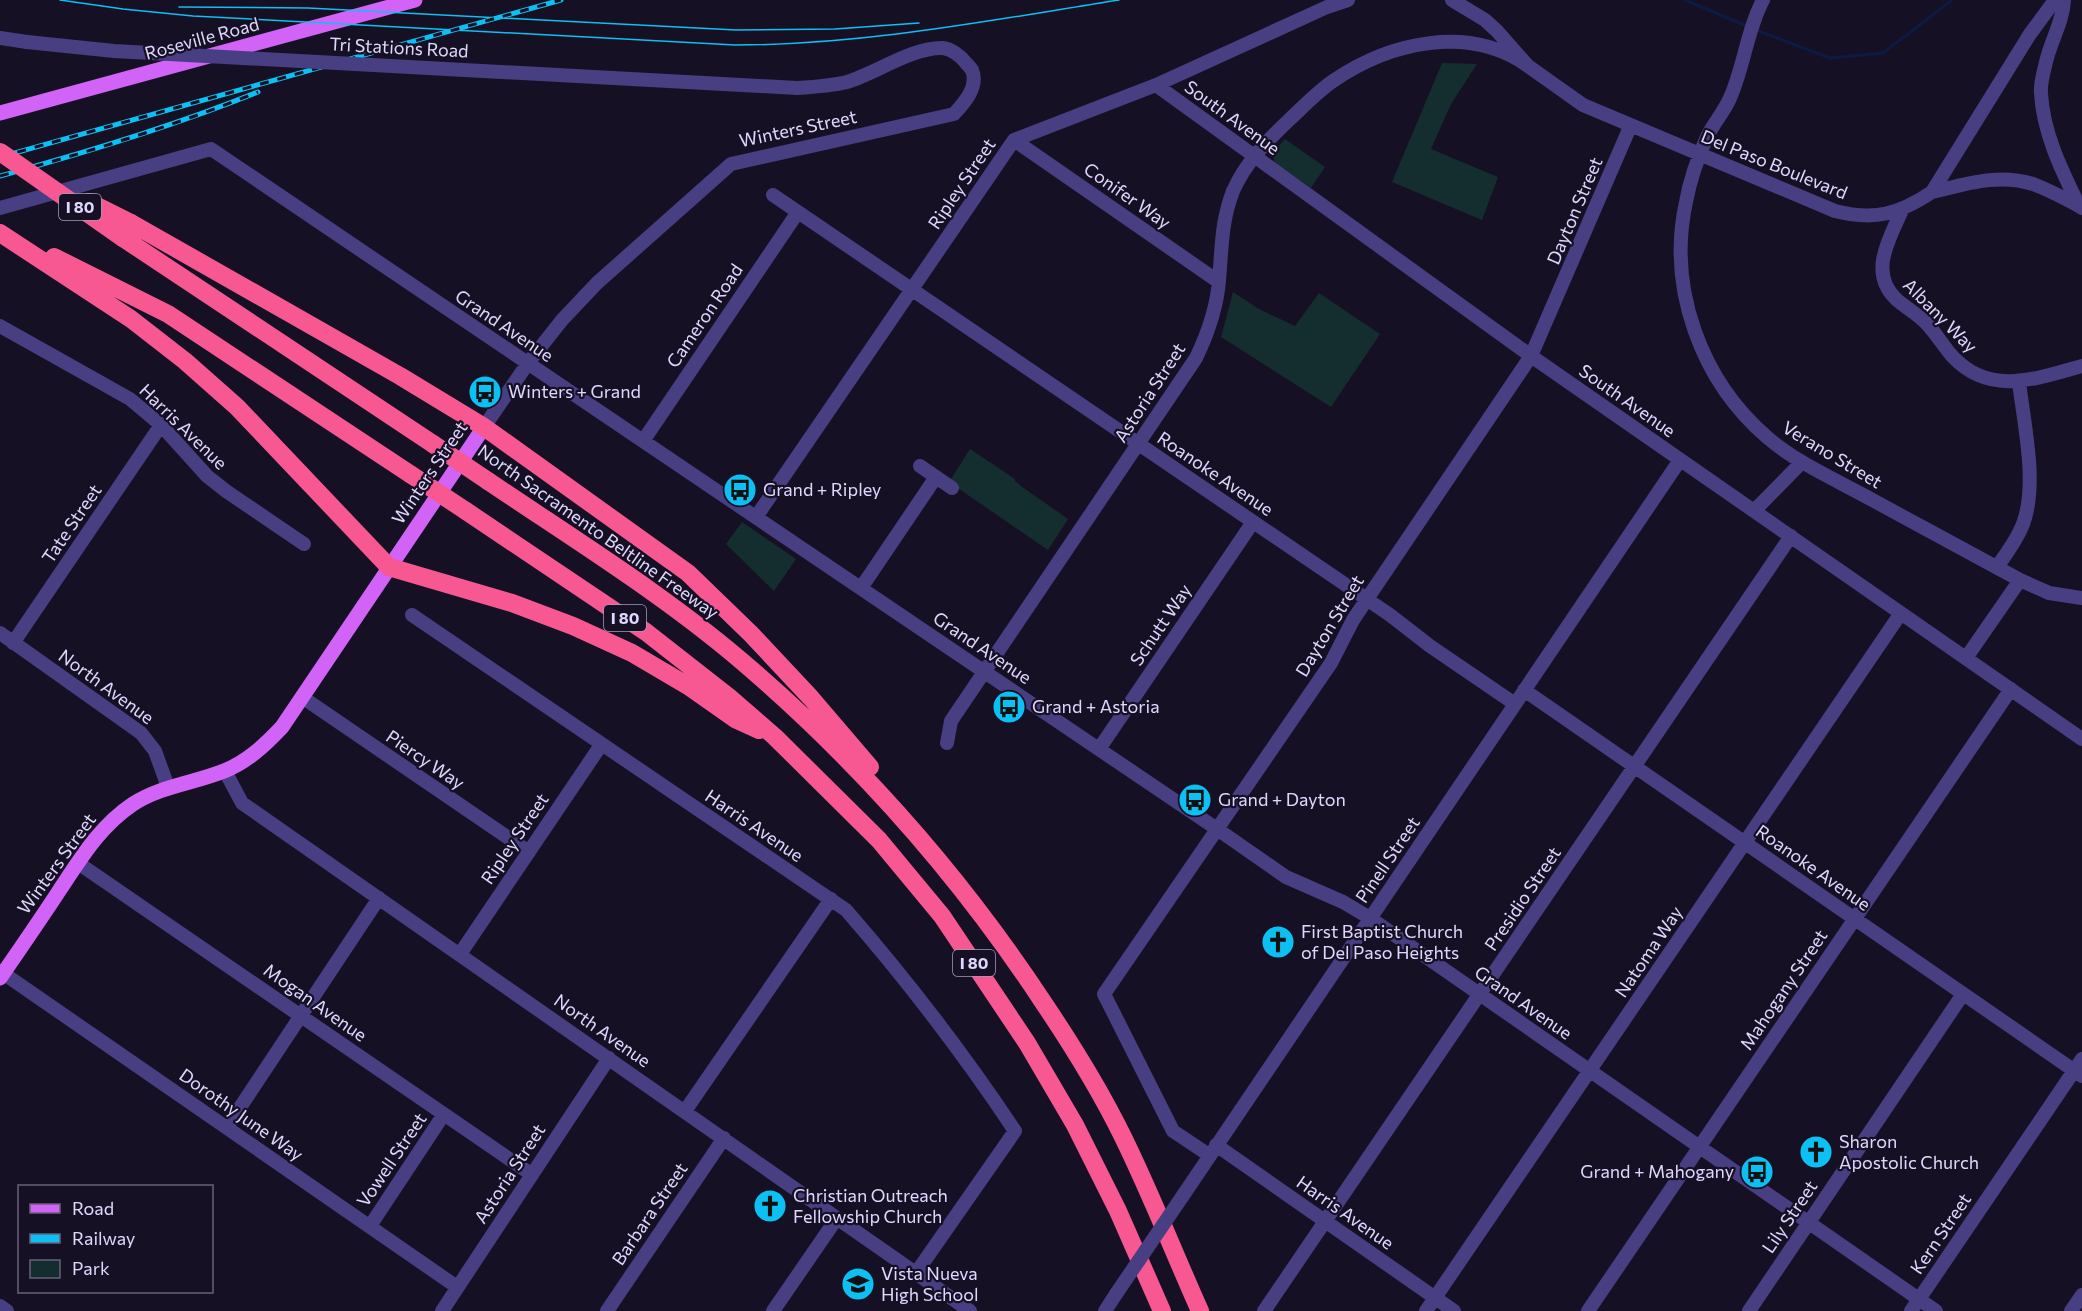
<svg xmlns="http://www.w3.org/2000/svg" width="2082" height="1311" font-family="Commissioner,sans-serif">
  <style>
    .green { fill: #142d2f }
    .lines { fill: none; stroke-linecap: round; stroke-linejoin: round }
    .stream { stroke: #0d1a42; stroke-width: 3 }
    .minor { stroke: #483e82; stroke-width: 14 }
    .major { stroke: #d263f7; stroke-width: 15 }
    .highway { stroke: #f75891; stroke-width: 18 }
    .tram { stroke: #0dc0f3; stroke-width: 1.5 }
    .rail-casing { stroke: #0dc0f3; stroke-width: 5 }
    .rail { stroke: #161025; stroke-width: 3; stroke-dasharray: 9; stroke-linecap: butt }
    .minor-bridge { stroke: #483e82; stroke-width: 14 }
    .highway-bridge { stroke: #f75891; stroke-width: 18 }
    .labels { text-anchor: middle; stroke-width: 4.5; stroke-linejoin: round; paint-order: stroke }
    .shield { fill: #161025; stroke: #a39bbc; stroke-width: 1.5 }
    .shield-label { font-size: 16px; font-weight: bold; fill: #e0d7fd }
    .street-label { font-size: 18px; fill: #e0d7fd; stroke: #161025 }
    .poi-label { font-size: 18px; fill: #e0d7fd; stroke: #161025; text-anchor: start }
  </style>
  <rect width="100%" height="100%" fill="#161025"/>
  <path class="green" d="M1442 63 1477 64 1451 104 1431 149 1498 177 1482 220 1392 182Z
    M1285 139 1325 167 1311 188 1275 163 1272 153Z
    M1233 292 1259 309 1295 326 1319 293 1380 334 1331 407 1221 337Z
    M970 449 1015 479V481L1021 486 1068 519 1048 550 949 482Z
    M742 522 796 559 774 591 726 544Z"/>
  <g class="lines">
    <path class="stream" d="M1685 0 1747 26
      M1756 30 1830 58 1883 53 1952 0"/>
    <path class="minor" d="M1452 0 1485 20 1497 31 1528 66 1583 105 1835 211C1875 221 1899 214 1932 192L2030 34 2055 0
      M1763 0C1747 30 1744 67 1730 98 1724 112 1713 124 1707 137 1698 157 1690 180 1686 202 1667 288 1701 381 1768 438 1796 462 1832 478 1865 496 1917 524 1968 552 2020 580L2049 593 2082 598
      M2064 0C2063 22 2051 40 2046 62 2044 71 2040 83 2041 93 2043 133 2062 171 2079 206L2082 208
      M0 38 27 42
      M1156 85 1531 356 2082 739
      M1014 140 1219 282
      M1932 192C1966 184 1999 173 2033 184 2049 190 2064 198 2079 206
      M773 195 1390 615 1430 646 1515 704
      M0 208 211 149 1217 829 1286 877 1343 902 1370 918 1936 1311
      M1902 210C1890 238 1868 272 1896 299 1906 308 1918 314 1928 325 1937 335 1944 347 1953 357 1991 397 2037 378 2082 366
      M0 326 130 399 161 425 207 476 226 491 304 544
      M484 427 528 363 562 320 597 283 731 164 954 114C964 103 979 87 972 70 970 67 968 65 966 63 961 56 951 49 943 48 913 47 876 73 847 82 831 86 814 87 797 88
      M643 441 798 212
      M920 466 952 488
      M1754 511 1802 462
      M756 517 1014 140 1156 85 1327 7 1348 0
      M1997 567C2006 554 2017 540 2023 524 2038 484 2024 425 2019 382
      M861 588 936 477
      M412 615 846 910C907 980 963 1053 1015 1131L916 1273
      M0 633 141 733 155 751 168 787
      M13 643 161 425
      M1966 658 2020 580
      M1524 690 2082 1076
      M302 697 529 852
      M947 743 951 721 1196 358C1208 333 1217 308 1219 280 1222 248 1221 222 1233 191 1246 162 1266 142 1289 120 1303 107 1317 92 1333 81 1390 42 1469 24 1528 66
      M1099 749 1253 522
      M225 771 242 803 970 1311
      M78 863 531 1174
      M460 954 601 745
      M0 971 457 1287
      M685 1111 831 899
      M227 1127 379 898
      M1216 1145 1454 1311
      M1209 1155 1173 1131 1104 994 1331 663 1353 620 1367 599 1531 356 1630 127
      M1184 1194 1680 460
      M370 1226 444 1114
      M0 1306 7 1311
      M442 1311 609 1058
      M607 1311 724 1138
      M773 1311 837 1218
      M1105 1311 1116 1294
      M1264 1311 1791 536
      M1426 1311 1901 613
      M1588 1311 2011 689
      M1749 1311 1963 994
      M1911 1311 2082 1059
      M2071 1311 2082 1295"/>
    <path class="major" d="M0 113 415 0
      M0 978C20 949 40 920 59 891 81 858 100 826 133 804 161 786 194 783 224 771 247 762 265 745 282 727L484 427"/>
    <path class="highway" d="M131 223 400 376 484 427 688 573 751 634 811 698 870 767
      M0 233 131 319 185 361 237 407 389 567 512 603 573 626 632 653 688 686 735 719 759 730
      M123 238 433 444
      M54 257 168 314 410 474
      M488 481C578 542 671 599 752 670 866 769 960 876 1043 1002 1072 1045 1100 1090 1123 1137 1151 1194 1174 1253 1200 1311
      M466 511 646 632 729 697 775 737 879 840 942 916 1027 1043 1075 1125 1118 1211 1162 1311"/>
    <path class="tram" d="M60 0 123 9 193 16 735 45C864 45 992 20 1119 0
      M179 7 308 8 736 30 835 29 919 23"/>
    <defs>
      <path id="rail" d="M0 157 561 0
        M0 176C88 152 174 126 258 92"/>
    </defs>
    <use href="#rail" class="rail-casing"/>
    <use href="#rail" class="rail"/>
    <path class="minor-bridge" d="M27 42 114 51 797 88
      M1116 1294 1184 1194"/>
    <path class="highway-bridge" d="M0 152 123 238
      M89 202 131 223
      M433 444 488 481
      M410 474 466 511"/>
  </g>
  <defs>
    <symbol id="bus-disc" viewBox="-11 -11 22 22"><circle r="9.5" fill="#0dc0f3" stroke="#161025"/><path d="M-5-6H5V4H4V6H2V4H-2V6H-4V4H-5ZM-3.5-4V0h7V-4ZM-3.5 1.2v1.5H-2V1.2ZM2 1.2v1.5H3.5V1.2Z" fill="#111"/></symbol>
    <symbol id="church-disc" viewBox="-11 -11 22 22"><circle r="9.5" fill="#0dc0f3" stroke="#161025"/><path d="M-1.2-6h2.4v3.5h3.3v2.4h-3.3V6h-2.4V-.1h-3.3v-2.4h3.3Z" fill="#111"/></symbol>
    <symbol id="school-disc" viewBox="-11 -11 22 22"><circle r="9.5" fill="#0dc0f3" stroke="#161025"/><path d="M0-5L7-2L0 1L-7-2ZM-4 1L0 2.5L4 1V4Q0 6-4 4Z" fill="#111"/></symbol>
  </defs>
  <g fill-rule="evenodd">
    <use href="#bus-disc" x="466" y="373" width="38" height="38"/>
    <use href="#bus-disc" x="721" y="471" width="38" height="38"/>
    <use href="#bus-disc" x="990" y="688" width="38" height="38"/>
    <use href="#bus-disc" x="1176" y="781" width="38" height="38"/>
    <use href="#church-disc" x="1259" y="923" width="38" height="38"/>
    <use href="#church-disc" x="1797" y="1133" width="38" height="38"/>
    <use href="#bus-disc" x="1738" y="1153" width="38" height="38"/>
    <use href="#church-disc" x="751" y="1187" width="38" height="38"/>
    <use href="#school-disc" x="839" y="1265" width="38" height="38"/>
  </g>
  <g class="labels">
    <g class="shield">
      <rect x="59" y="194" width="42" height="26" rx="4.5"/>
      <rect x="604" y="605" width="42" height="26" rx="4.5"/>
      <rect x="953" y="950" width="42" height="26" rx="4.5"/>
    </g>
    <g class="shield-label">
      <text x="80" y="213">I 80</text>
      <text x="625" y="624">I 80</text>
      <text x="974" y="969">I 80</text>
    </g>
    <g class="street-label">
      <text transform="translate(202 39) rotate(-15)" y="6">Roseville Road</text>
      <text transform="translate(399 48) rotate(3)" y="6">Tri Stations Road</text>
      <text transform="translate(1232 118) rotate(36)" y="6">South Avenue</text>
      <text transform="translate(798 129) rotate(-12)" y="6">Winters Street</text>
      <text transform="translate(1774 165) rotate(22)" y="6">Del Paso Boulevard</text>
      <text transform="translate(962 184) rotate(-56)" y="6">Ripley Street</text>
      <text transform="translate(1127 196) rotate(35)" y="6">Conifer Way</text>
      <text transform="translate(1575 211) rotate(-67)" y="6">Dayton Street</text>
      <text transform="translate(705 316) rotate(-56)" y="6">Cameron Road</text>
      <text transform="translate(1940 316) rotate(45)" y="6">Albany Way</text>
      <text transform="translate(504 326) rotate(34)" y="6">Grand Avenue</text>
      <text transform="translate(1150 393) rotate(-57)" y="6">Astoria Street</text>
      <text transform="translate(1627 401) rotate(35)" y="6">South Avenue</text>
      <text transform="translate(183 427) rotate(44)" y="6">Harris Avenue</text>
      <text transform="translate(1832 455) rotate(31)" y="6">Verano Street</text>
      <text transform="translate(430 473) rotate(-56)" y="6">Winters Street</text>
      <text transform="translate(1215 474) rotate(34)" y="6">Roanoke Avenue</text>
      <text transform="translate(72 524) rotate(-56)" y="6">Tate Street</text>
      <text transform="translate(598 532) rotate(35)" y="6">North Sacramento Beltline Freeway</text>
      <text transform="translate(1161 625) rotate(-56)" y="6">Schutt Way</text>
      <text transform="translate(1330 626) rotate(-59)" y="6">Dayton Street</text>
      <text transform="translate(982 648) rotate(34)" y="6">Grand Avenue</text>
      <text transform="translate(106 687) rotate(36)" y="6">North Avenue</text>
      <text transform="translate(425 760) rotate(34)" y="6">Piercy Way</text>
      <text transform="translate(754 826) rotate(34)" y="6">Harris Avenue</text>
      <text transform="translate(515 839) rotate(-56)" y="6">Ripley Street</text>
      <text transform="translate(1388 860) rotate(-56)" y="6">Pinell Street</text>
      <text transform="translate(57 864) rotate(-54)" y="6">Winters Street</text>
      <text transform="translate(1813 868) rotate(35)" y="6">Roanoke Avenue</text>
      <text transform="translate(1523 899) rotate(-56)" y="6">Presidio Street</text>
      <text transform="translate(1649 952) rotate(-56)" y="6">Natoma Way</text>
      <text transform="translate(1784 990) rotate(-56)" y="6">Mahogany Street</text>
      <text transform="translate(315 1003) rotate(35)" y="6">Mogan Avenue</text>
      <text transform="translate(1523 1003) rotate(35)" y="6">Grand Avenue</text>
      <text transform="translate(602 1031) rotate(35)" y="6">North Avenue</text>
      <text transform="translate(241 1115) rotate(35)" y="6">Dorothy June Way</text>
      <text transform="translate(392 1160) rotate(-56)" y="6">Vowell Street</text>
      <text transform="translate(510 1174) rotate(-57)" y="6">Astoria Street</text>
      <text transform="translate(1345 1213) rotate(35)" y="6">Harris Avenue</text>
      <text transform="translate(650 1214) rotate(-56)" y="6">Barbara Street</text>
      <text transform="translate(1790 1217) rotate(-56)" y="6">Lily Street</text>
      <text transform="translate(1941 1234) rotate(-56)" y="6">Kern Street</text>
    </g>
    <g class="poi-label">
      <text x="508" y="398">Winters + Grand</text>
      <text x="763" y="496">Grand + Ripley</text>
      <text x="1032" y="713">Grand + Astoria</text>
      <text x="1218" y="806">Grand + Dayton</text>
      <text x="1301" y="938">First Baptist Church<tspan x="1301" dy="21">of Del Paso Heights</tspan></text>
      <text x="1839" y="1148">Sharon<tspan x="1839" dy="21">Apostolic Church</tspan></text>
      <text x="1734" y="1178" text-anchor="end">Grand + Mahogany</text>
      <text x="793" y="1202">Christian Outreach<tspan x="793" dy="21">Fellowship Church</tspan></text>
      <text x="881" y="1280">Vista Nueva<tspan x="881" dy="21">High School</tspan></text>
    </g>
  </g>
  <rect x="18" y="1185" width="195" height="108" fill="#161025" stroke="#67607b" stroke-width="1.5"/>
  <rect x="30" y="1204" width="30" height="9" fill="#d263f7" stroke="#67607b" stroke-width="1.5"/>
  <text x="72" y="1215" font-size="18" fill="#e0d7fd">Road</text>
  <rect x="30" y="1234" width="30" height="9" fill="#0dc0f3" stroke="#67607b" stroke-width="1.5"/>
  <text x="72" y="1245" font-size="18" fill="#e0d7fd">Railway</text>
  <rect x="30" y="1260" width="30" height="18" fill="#142d2f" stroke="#67607b" stroke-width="1.5"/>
  <text x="72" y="1275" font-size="18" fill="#e0d7fd">Park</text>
</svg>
